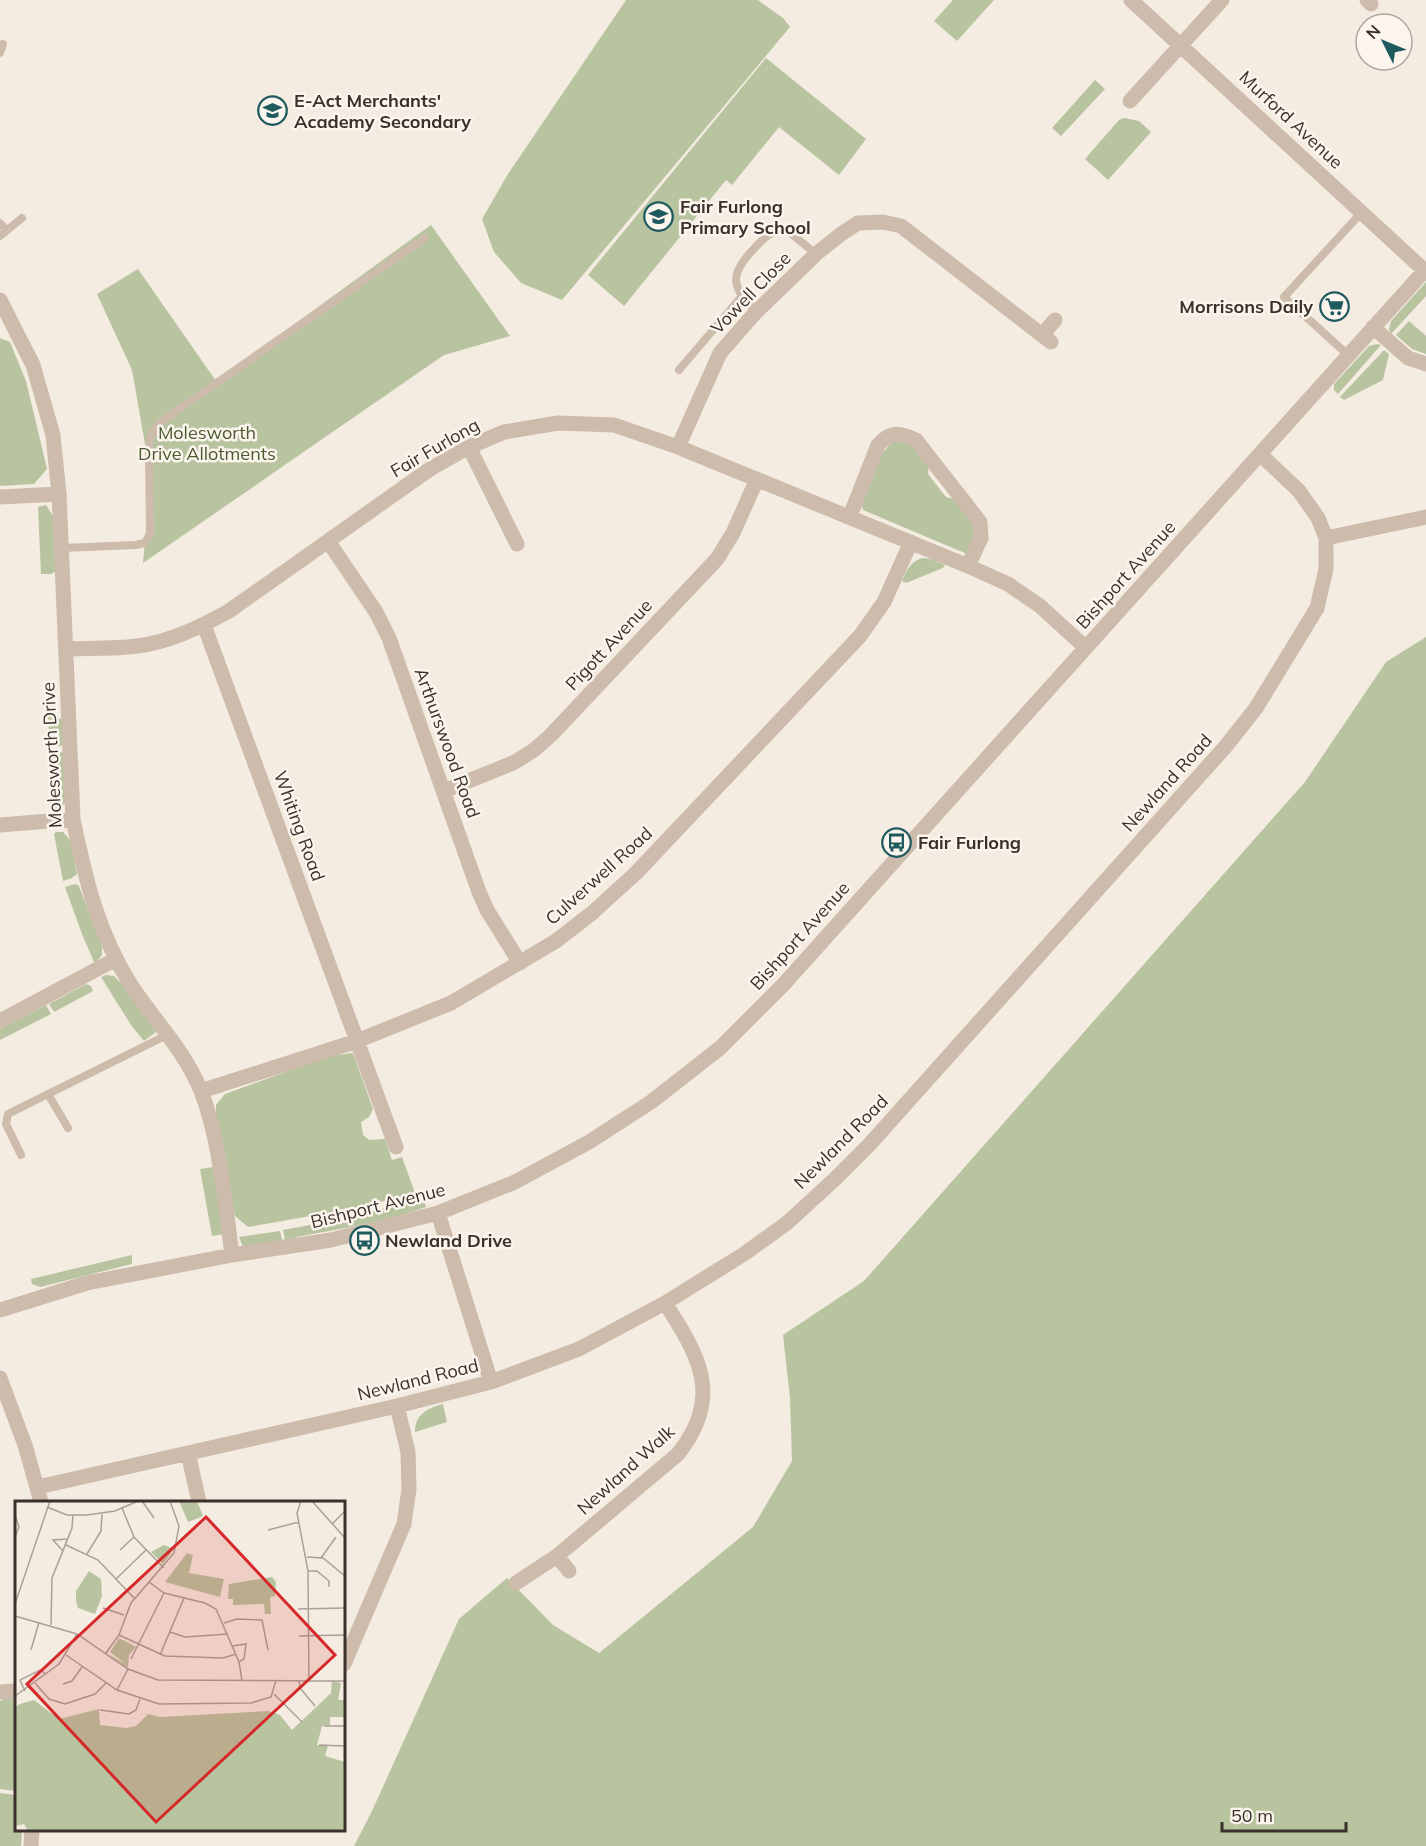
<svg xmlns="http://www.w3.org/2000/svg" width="1426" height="1846" font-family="Mulish,sans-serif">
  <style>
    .green { fill: #b8c4a0 }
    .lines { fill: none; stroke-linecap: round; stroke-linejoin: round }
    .lane { stroke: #cdbbac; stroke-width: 8 }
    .street { stroke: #cdbbac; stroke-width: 15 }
    .labels { text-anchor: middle; stroke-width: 5; stroke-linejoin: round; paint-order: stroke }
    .poi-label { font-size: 18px; font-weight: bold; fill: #3b302b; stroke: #fbf5ee; text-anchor: start }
    .street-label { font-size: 18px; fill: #3b302b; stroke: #fbf5ee }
    .park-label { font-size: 18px; fill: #4a5a2e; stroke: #fbf5ee }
    .inset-road { fill: none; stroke: #aaa098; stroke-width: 1.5 }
    .view { fill: #d62828; fill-opacity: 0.15; stroke: #d62828; stroke-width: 3 }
    .inset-edge { fill: none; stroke: #3b302b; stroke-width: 3 }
  </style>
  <rect width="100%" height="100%" fill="#f4ebe1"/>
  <path class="green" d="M626 0H758L783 18 790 27 562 300 521 283 494 252 482 219 508 174Z
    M953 0H994L957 41 934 21Z
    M766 58 866 139 839 175 779 127 732 185 726 180 624 306 588 275Z
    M1095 80 1105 89 1061 136 1052 128Z
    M1124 118 1139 121 1151 132 1108 180 1085 159 1119 120Z
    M431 225 510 336 444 355 143 563 147 520 145 444 132 370 97 294 138 269 216 381Z
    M1426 282V296L1391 334 1389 329 1391 321Z
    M1409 321 1426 336V354L1412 349 1396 335Z
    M0 338 10 342 26 381 47 469 34 484 0 486Z
    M1377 344 1381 345 1338 394 1334 390V384L1369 346Z
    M1384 350 1389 354 1383 380 1344 400 1340 397Z
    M893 441 912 444 929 465 928 474 946 497 957 500 975 522 976 536 967 554 863 510 862 505 883 452Z
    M46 505 53 516 56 571 51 574H41L38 507Z
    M922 558 931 559 945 565 943 568 906 583 902 581C907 570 910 562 922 558Z
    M1426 637V1846H354L372 1811 459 1619 507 1578 553 1625 599 1653 753 1527 792 1461 790 1398 783 1335 864 1281 1305 782 1386 662Z
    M48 717 63 719 65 743 61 746 50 747Z
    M50 752H62L64 754 67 800 60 810H54L52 807Z
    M56 832H63L71 841 77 874 72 878 63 881 54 834Z
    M75 884 79 886 102 946V955L95 964 82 934 65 887Z
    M106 975 114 976 121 983 156 1032 144 1041 131 1025 101 977Z
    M86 984 91 986 93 991 54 1012 49 1004Z
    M46 1005 51 1014 0 1040V1029Z
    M353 1053 373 1109 369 1117 361 1122 363 1135 369 1140 385 1139 392 1160 402 1157 415 1193 361 1207 248 1227 235 1216 216 1121V1105L225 1094 329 1056Z
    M213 1167 224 1234 212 1236 200 1169Z
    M423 1198 426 1207C384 1222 340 1229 296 1237L293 1243 286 1244 283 1230 342 1219Z
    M280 1231 283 1244 243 1247 239 1237Z
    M132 1255V1264L40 1287 32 1284 31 1279Z
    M443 1404 447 1422 415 1432C415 1414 428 1408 443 1404Z
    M16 1696V1791L0 1789V1701L8 1697Z
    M0 1793 16 1795V1830H22L21 1846H0Z"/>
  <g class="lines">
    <path class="lane" d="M0 53 3 44
      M0 223 6 230
      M0 236 22 218
      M756 312C734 288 727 278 751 252 760 242 767 234 780 228L788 231 816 254
      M1348 355 1284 297 1362 212
      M679 370 742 296
      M62 548 136 545 145 543 150 534 149 441 151 435 159 423 425 238
      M48 1094 68 1128
      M21 1155 6 1124 8 1114 167 1035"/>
    <path class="street" d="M1131 0 1424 270
      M1367 0 1371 4
      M1130 101 1222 0
      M0 300 33 365 53 435 59 494 73 819C85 877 98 934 131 985 154 1020 185 1051 201 1091 220 1139 225 1204 232 1255
      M1373 327 1408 358 1426 364
      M1042 335 1055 320
      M469 447 517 544
      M678 447 720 353 756 312 816 254 841 234 858 223 883 222 901 226 1051 342
      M0 497 59 494
      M850 516 878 445C891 431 899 432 916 440L980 522 981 538 968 566
      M1326 538 1426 517
      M328 541 376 612 389 638 479 892 487 910 520 963
      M204 625 396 1147
      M66 649C90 648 114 649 137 646 170 642 200 627 229 611L430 469 469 447 504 432 558 423 614 425 678 447 968 566 1008 584 1040 606 1086 648
      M444 791 515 762 534 750 551 735 717 559 733 533 757 479
      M0 825 73 819
      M0 1021 116 959
      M201 1091 357 1041 451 1003 556 941 592 913 636 873 860 636 884 602 911 542
      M438 1213 491 1382
      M0 1310 87 1283 232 1255 331 1240 438 1213 515 1182 589 1142 651 1102 720 1048 783 985 1426 269
      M0 1378 25 1445 41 1502
      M188 1453 199 1502
      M38 1487 397 1406 491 1382 579 1349 665 1303 744 1254 787 1223 836 1178 869 1145 1226 746 1256 708 1317 608 1326 569V538L1318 518 1299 491 1260 454
      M557 1556 569 1571
      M516 1583 557 1556 678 1454C723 1397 700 1357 665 1303
      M344 1664 404 1524 409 1489 408 1452 397 1406
      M0 1692 16 1691
      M31 1846 32 1830"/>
  </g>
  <defs>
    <symbol id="school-ring" viewBox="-11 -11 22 22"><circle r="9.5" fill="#fbf5ee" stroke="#1f5a5e" stroke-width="1.5"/><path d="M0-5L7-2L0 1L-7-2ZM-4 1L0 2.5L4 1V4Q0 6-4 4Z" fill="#1f5a5e"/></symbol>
    <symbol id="supermarket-ring" viewBox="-11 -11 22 22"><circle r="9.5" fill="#fbf5ee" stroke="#1f5a5e" stroke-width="1.5"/><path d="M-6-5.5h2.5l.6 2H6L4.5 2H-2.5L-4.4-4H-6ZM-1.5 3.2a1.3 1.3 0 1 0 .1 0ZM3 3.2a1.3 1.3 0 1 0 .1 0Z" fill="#1f5a5e"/></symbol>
    <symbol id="bus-ring" viewBox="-11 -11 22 22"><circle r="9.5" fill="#fbf5ee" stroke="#1f5a5e" stroke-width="1.5"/><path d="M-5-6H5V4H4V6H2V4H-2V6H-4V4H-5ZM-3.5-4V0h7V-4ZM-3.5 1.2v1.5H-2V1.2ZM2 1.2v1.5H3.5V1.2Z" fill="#1f5a5e"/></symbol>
  </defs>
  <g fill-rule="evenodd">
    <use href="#school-ring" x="256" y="94" width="33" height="33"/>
    <use href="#school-ring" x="642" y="200" width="33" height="33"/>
    <use href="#supermarket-ring" x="1318" y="290" width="33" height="33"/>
    <use href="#bus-ring" x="880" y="826" width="33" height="33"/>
    <use href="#bus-ring" x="348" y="1224" width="33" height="33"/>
  </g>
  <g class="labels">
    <g class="poi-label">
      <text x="294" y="107">E-Act Merchants'<tspan x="294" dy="21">Academy Secondary</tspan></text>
      <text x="680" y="213">Fair Furlong<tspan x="680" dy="21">Primary School</tspan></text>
      <text x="1313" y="313" text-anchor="end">Morrisons Daily</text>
      <text x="918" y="849">Fair Furlong</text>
      <text x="385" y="1247">Newland Drive</text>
    </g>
    <g class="street-label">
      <text transform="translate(1291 120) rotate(43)" y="6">Murford Avenue</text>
      <text transform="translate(751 293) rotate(-46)" y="6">Vowell Close</text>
      <text transform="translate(435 448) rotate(-30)" y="6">Fair Furlong</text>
      <text transform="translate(1126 575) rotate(-48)" y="6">Bishport Avenue</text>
      <text transform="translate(609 645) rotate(-47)" y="6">Pigott Avenue</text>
      <text transform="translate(447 743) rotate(70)" y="6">Arthurswood Road</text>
      <text transform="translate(52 755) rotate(-93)" y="6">Molesworth Drive</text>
      <text transform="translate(1167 783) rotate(-48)" y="6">Newland Road</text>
      <text transform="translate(299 826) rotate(70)" y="6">Whiting Road</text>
      <text transform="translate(599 876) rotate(-42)" y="6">Culverwell Road</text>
      <text transform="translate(800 936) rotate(-48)" y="6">Bishport Avenue</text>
      <text transform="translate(841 1142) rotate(-45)" y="6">Newland Road</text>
      <text transform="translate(378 1206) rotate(-14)" y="6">Bishport Avenue</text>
      <text transform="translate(418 1380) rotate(-14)" y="6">Newland Road</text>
      <text transform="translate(626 1470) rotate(-42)" y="6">Newland Walk</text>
    </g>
    <g class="park-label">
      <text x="207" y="439">Molesworth<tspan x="207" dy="21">Drive Allotments</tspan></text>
    </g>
  </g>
  <g transform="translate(15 1501)">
    <rect width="330" height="330" fill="#f4ebe1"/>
    <path d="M164 0H182L188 15 173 21ZM149 44 159 48 148 63 136 51ZM172 52 178 54 174 72 209 78 205 96 150 81ZM74 70 86 78 87 95 80 113 63 107 61 100V90ZM257 76 261 81 260 95 255 96 256 113H250L249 103 218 104V98H213L214 83ZM104 137 121 146 114 154 113 167 93 153 111 163 95 151ZM317 180 326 182 323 199H330V216H315V224L307 225 302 244H313L310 255 330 261V330H13L9 323 0 325V206L5 203 19 199 44 218 84 208 85 224 111 227 121 225 133 213 145 216 253 210 265 214 277 229 316 192Z" fill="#b8c4a0"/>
    <path class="inset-road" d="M127 0 139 17M286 0 282 12 293 70 294 179M297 0 330 37M32 6 52 14H72L100 10 123 0M107 7 119 36 149 67M0 14 4 26 0 36M317 23 330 10M253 29 284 21M51 44 83 59 119 97M105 49 119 36M48 50 38 39 53 38M72 53 86 30 87 13M292 56 308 57 330 75M306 57 321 36M293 70H302L314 80V86M101 78 131 49M134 81 149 92 190 102 201 108 224 161 227 180M0 103 35 0M88 107 109 114M283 108 330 107M0 115 62 133 113 168 143 179 330 180M209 122 222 118 247 119 253 149M36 124 37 77 57 27 58 14M155 131 170 136 213 133M104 134 150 155 208 157 221 153M284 135 330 134M218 145 231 143 229 158 224 161M16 149 24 121M91 152 104 134 116 102 159 52 164 25 155 0M51 154 102 189 144 203 236 202 256 196 261 179M145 154 169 97M116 158 149 92M284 179 285 187 300 205M20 182 34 198 50 203 80 193 91 182M48 183 57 180 67 166M102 189 113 168M10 190 5 179 25 169 31 173M259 193 287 221M0 195 44 163 62 133M85 209 114 213 121 209 125 198M309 225H330M304 244 330 245"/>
    <path class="view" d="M191 16 320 154 141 321 12 183Z"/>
    <rect width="330" height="330" class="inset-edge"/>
  </g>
  <g transform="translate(1384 42) rotate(313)"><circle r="28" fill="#fbf5ee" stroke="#aea6a0" stroke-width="1.5"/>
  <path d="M0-4.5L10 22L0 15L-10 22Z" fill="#1f5a5e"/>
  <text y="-9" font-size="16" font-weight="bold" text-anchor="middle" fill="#3b302b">N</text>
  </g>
  <path d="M1222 1822v9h124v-9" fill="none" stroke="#3b302b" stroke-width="3"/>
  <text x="1231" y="1822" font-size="18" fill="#3b302b" stroke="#fbf5ee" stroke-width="4.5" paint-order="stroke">50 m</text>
</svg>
